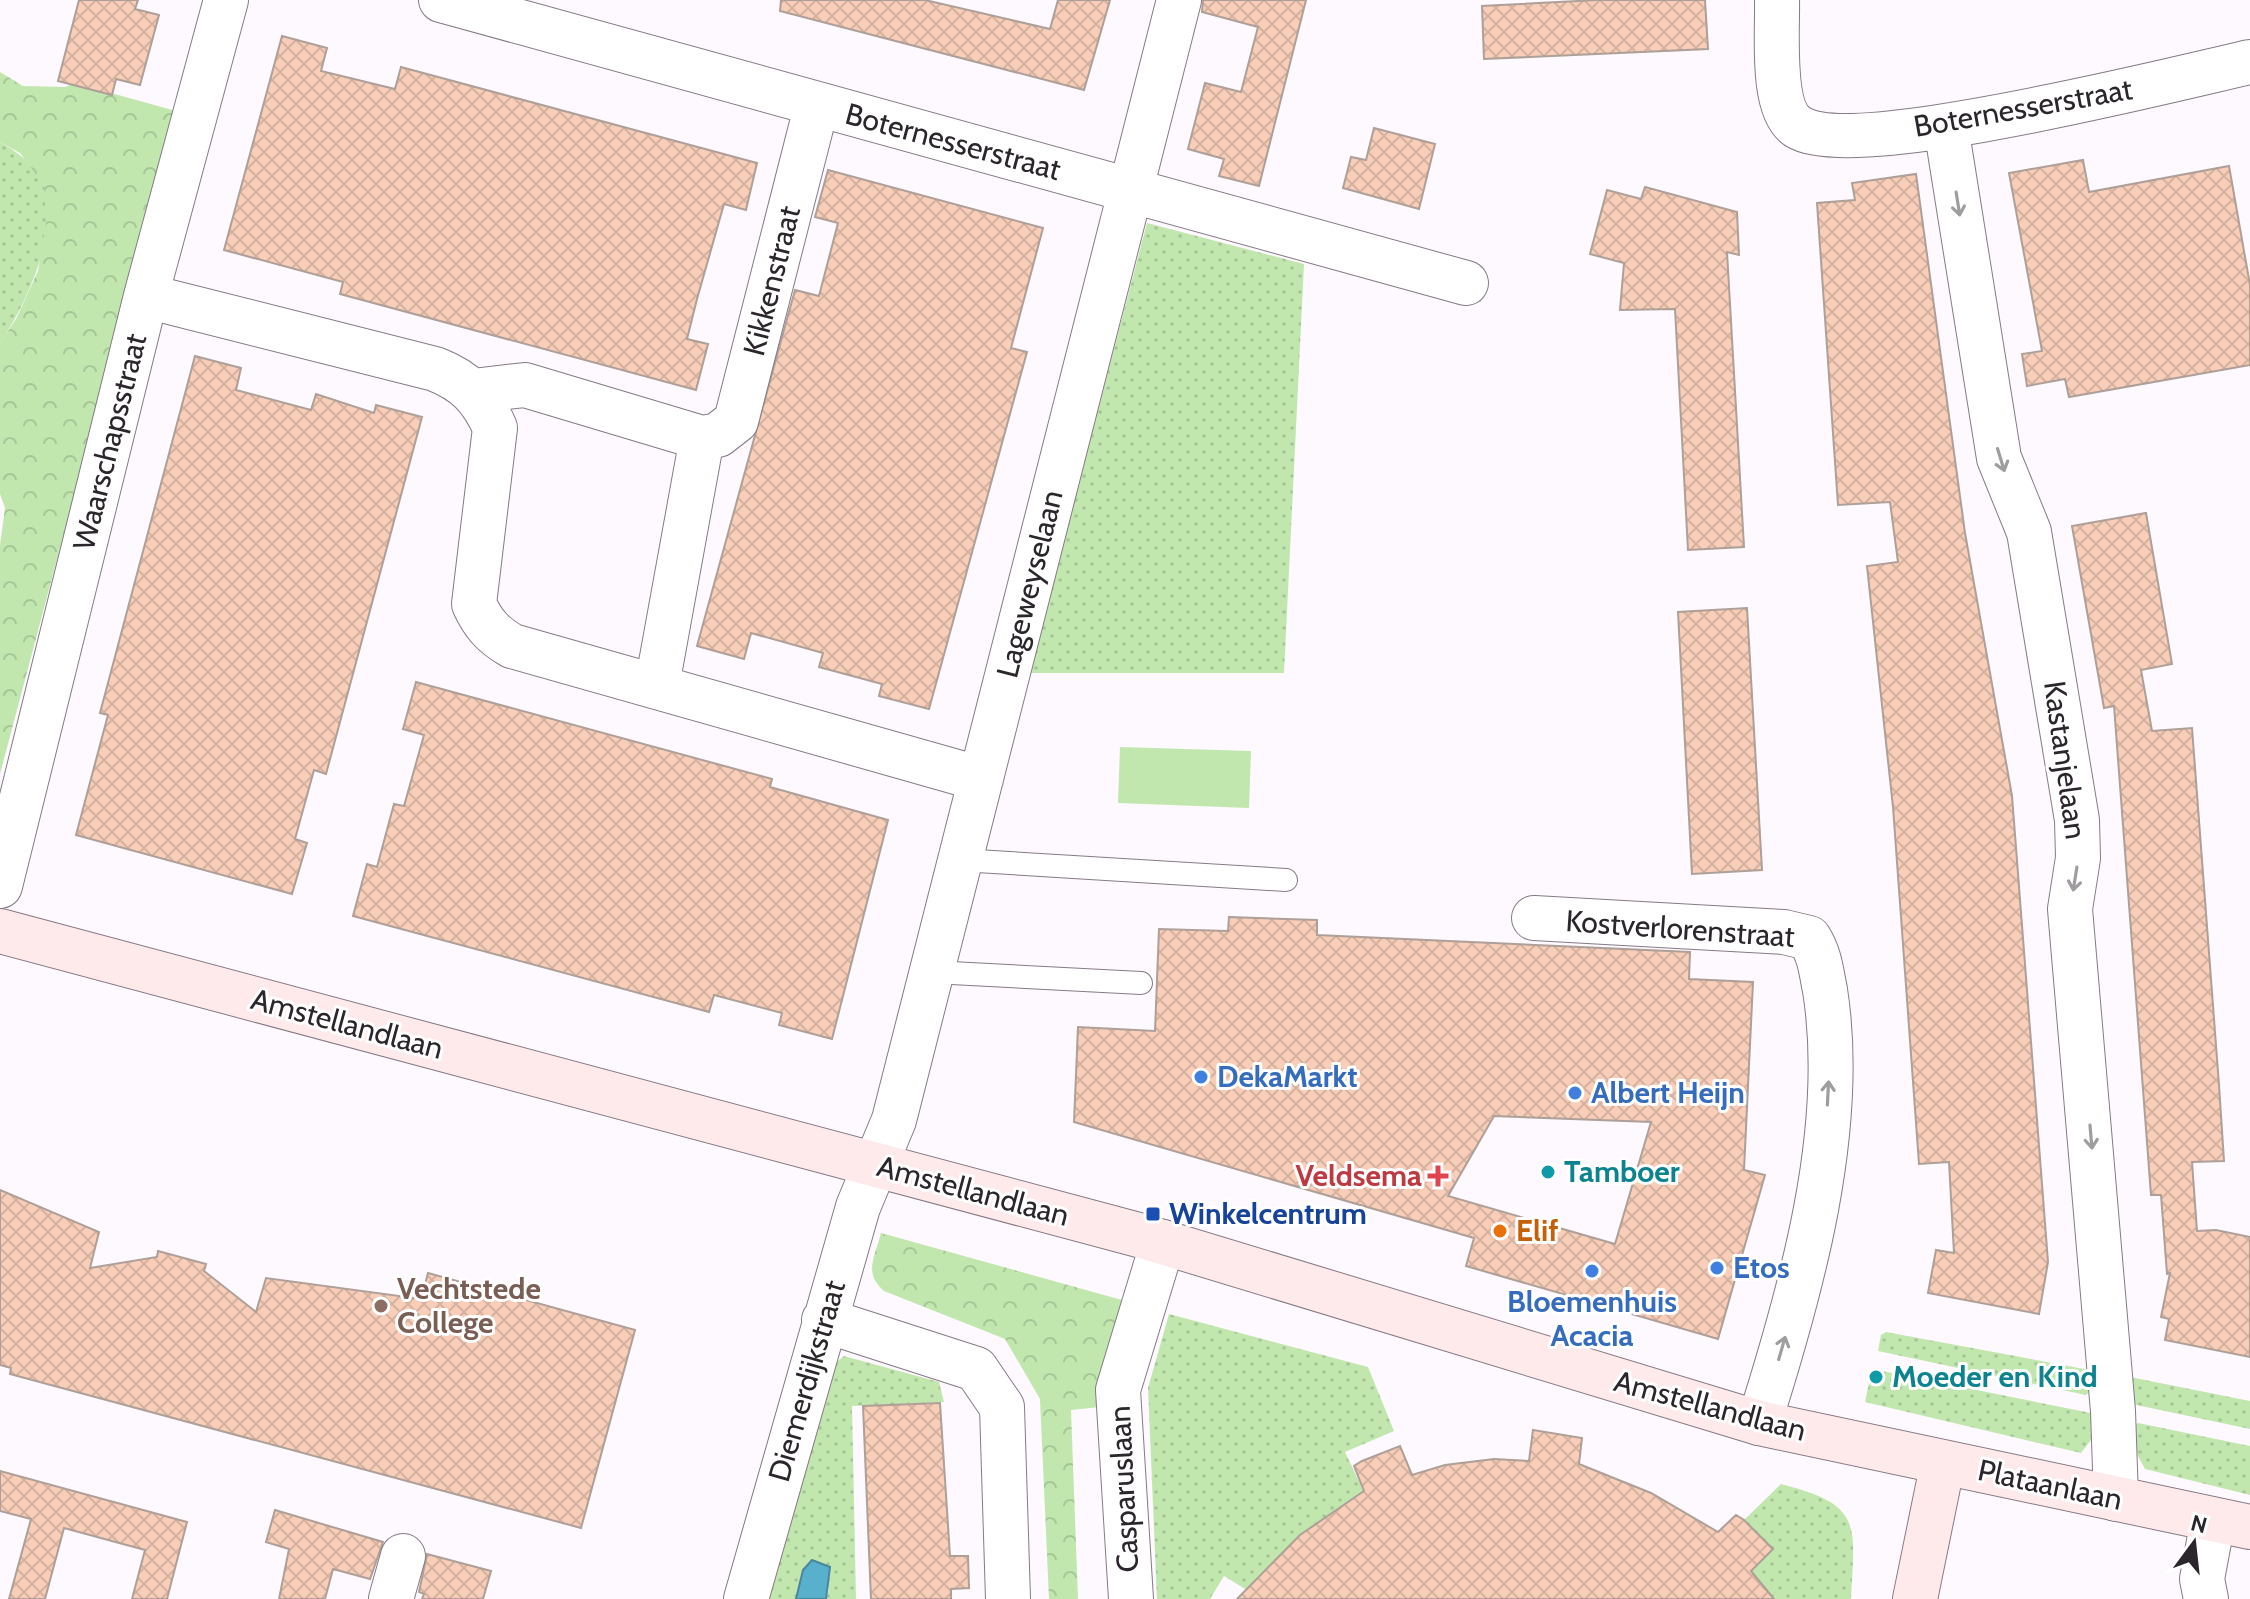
<svg xmlns="http://www.w3.org/2000/svg" width="2250" height="1599" font-family="Cabin,sans-serif">
  <style>
    .grass { fill: url(#grass-dots) }
    .forest { fill: url(#forest-crowns) }
    .garden { fill: #c1e7af }
    .water { fill: #59b0cd; stroke: #4b879c; stroke-width: 2 }
    .building { fill: url(#building-cross-hatch); stroke: #ae9f98; stroke-width: 2; fill-rule: evenodd }
    .lines { fill: none; stroke-linecap: round; stroke-linejoin: round }
    .lane-casing { stroke: #857a85; stroke-width: 24 }
    .street-casing { stroke: #857a85; stroke-width: 46 }
    .secondary-casing { stroke: #857a85; stroke-width: 46 }
    .lane { stroke: #fff; stroke-width: 22 }
    .street { stroke: #fff; stroke-width: 44 }
    .secondary { stroke: #fee9eb; stroke-width: 44 }
    .oneway { stroke: #a09da0 }
    .shop-dot { fill: #3f7fe0; stroke: #fff; stroke-width: 3 }
    .culture-dot { fill: #0f9aa8; stroke: #fff; stroke-width: 3 }
    .health-dot { fill: #e0444e; stroke: #fff; stroke-width: 3 }
    .transit-dot { fill: #1a4fb4; stroke: #fff; stroke-width: 3 }
    .food-dot { fill: #e8710a; stroke: #fff; stroke-width: 3 }
    .education-dot { fill: #8d6e63; stroke: #fff; stroke-width: 3 }
    .labels { text-anchor: middle; stroke-width: 6; stroke-linejoin: round; paint-order: stroke }
    .street-label { font-size: 30px; fill: #2b262b; stroke: #fff }
    .shop-label { font-size: 30px; font-weight: bold; fill: #366cbe; stroke: #fff; text-anchor: start }
    .culture-label { font-size: 30px; font-weight: bold; fill: #0d838f; stroke: #fff; text-anchor: start }
    .health-label { font-size: 30px; font-weight: bold; fill: #be3a42; stroke: #fff; text-anchor: end }
    .transit-label { font-size: 30px; font-weight: bold; fill: #164399; stroke: #fff; text-anchor: start }
    .food-label { font-size: 30px; font-weight: bold; fill: #c56008; stroke: #fff; text-anchor: start }
    .education-label { font-size: 30px; font-weight: bold; fill: #785e54; stroke: #fff; text-anchor: start }
  </style>
  <defs>
    <pattern id="grass-dots" width="8" height="8" patternUnits="userSpaceOnUse" patternTransform="scale(2)"><rect width="8" height="8" fill="#c1e7af"/><path d="M2 2h.1M6 6h.1" fill="none" stroke="#a6c697" stroke-width="1.8" stroke-linecap="round"/></pattern>
    <pattern id="forest-crowns" width="20" height="18" patternUnits="userSpaceOnUse" patternTransform="scale(2)"><rect width="20" height="18" fill="#c1e7af"/><path d="M2 6a3 3 0 1 1 6 0M12 15a3 3 0 1 1 6 0" fill="none" stroke="#a6c697"/></pattern>
    <pattern id="building-cross-hatch" width="8" height="8" patternUnits="userSpaceOnUse" patternTransform="scale(2)"><rect width="8" height="8" fill="#f8ceb9"/><path d="M0 0l8 8M0 8l8-8" fill="none" stroke="#d5b19f"/></pattern>
  </defs>
  <rect width="100%" height="100%" fill="#fef9fe"/>
  <path class="grass" d="M0 142C16 151 37 166 44 185 61 229 25 307 0 343Z
    M1147 223 1304 264 1284 673H1029Z
    M1169 1314 1368 1367 1394 1431 1345 1452 1365 1494 1300 1535 1250 1592 1224 1576 1210 1599H1157L1148 1388Z
    M1886 1332 2095 1371 2096 1385 2086 1395 1878 1351 1881 1335Z
    M844 1356 939 1382 944 1402 852 1406 856 1599H826L829 1589 803 1570 796 1599H769L833 1365Z
    M1872 1369 2091 1413 2099 1420 2098 1431 2081 1453 1865 1402Z
    M2125 1376 2250 1401V1429L2127 1403Z
    M2138 1423 2250 1446V1495L2145 1469 2130 1441 2131 1428Z
    M1781 1484C1862 1505 1855 1522 1851 1599H1773L1751 1571 1772 1549 1744 1520Z"/>
  <path class="forest" d="M0 72 23 86 65 87 75 83 176 111 0 774V545L5 508 0 494V343L16 319 38 271 46 222 44 185 20 153 0 142Z
    M881 1233 1122 1300C1111 1335 1099 1369 1100 1407L1071 1410 1078 1599H1049L1040 1399 1005 1339 884 1291C863 1273 875 1257 881 1233Z"/>
  <path class="garden" d="M1120 747 1251 751 1249 808 1118 803Z"/>
  <path class="water" d="M812 1560 830 1567 826 1599H796L803 1570Z"/>
  <path class="building" d="M79 0H138L135 9 159 15 140 85 116 79 112 95 58 81Z
    M781 0H925L1050 29 1058 0H1110L1084 90 780 11Z
    M1203 0H1306L1259 186 1219 176 1224 159 1188 149 1205 83 1241 92 1258 27 1202 12Z
    M1597 0H1705L1708 49 1484 59 1482 6Z
    M282 36 327 48 321 71 395 89 401 67 757 163 746 210 724 204 697 299 687 339 708 344 696 390 340 294 343 282 224 250Z
    M1374 128 1435 144 1419 209 1343 188 1351 157 1366 160Z
    M2083 160 2089 192 2229 166 2250 285V365L2069 397 2065 379 2027 386 2022 354 2042 351 2009 173Z
    M828 170 1043 228 1011 348 1027 352 929 709 879 696 882 684 819 667 823 653 751 633 744 659 697 646 795 290 819 296 838 223 815 217Z
    M1916 174 1965 533 2012 796 2048 1262 2039 1314 1928 1293 1936 1250 1954 1253 1949 1162 1919 1164 1893 807 1867 566 1898 562 1890 502 1838 505 1817 203 1855 200 1852 183Z
    M1645 187 1737 212 1739 255 1727 252 1744 547 1688 550 1675 309 1620 310 1624 263 1590 254 1607 190 1641 199Z
    M195 356 241 368 236 390 311 410 316 394 374 413 376 405 422 417 326 774 314 770 295 839 307 843 292 894 76 835 108 715 100 713Z
    M2146 513 2172 664 2141 670 2152 731 2192 728 2219 1085 2224 1161 2192 1162 2197 1231 2216 1230 2250 1237V1357L2165 1340 2169 1319 2161 1317 2170 1273 2167 1274 2161 1195H2151L2114 706 2104 708 2072 526Z
    M1747 608 1762 870 1692 874 1678 612Z
    M416 682 772 779 770 787 888 820 832 1039 779 1025 782 1013 714 995 709 1012 353 916 367 864 377 867 394 804 404 806 424 735 403 729Z
    M1229 917 1317 920V935L1690 952 1689 979 1753 982 1744 1170 1765 1175 1718 1339 1466 1266 1474 1238 1074 1122 1078 1027 1155 1031 1159 929 1228 931ZM1494 1116 1651 1122 1615 1244 1448 1196Z
    M0 1190 99 1232 90 1268 157 1257 158 1251 206 1264 204 1271 256 1312 266 1278 421 1299 428 1273 635 1330 581 1528 10 1374 11 1368 0 1365Z
    M940 1403 950 1556H968L969 1588 951 1589V1599H871L863 1406Z
    M1533 1430 1582 1438 1579 1464 1651 1493 1718 1532 1736 1515 1744 1520 1773 1549 1751 1571 1774 1599H1237L1300 1535 1364 1491 1354 1466 1362 1461 1400 1446 1412 1475 1445 1465 1494 1459 1529 1461Z
    M0 1471 187 1522 167 1599H132L145 1550 64 1528 45 1599H9L31 1519 0 1511Z
    M275 1510 383 1542 370 1579 333 1569 325 1599H279L289 1549 266 1542Z
    M427 1554 491 1571 483 1599H422L424 1594 419 1592Z"/>
  <g class="lines">
    <defs>
      <path id="lane" d="M960 860 1286 880
        M932 972 1141 983"/>
      <path id="street" d="M441 0 1466 283
        M1777 0C1778 30 1770 110 1798 127 1853 161 2174 79 2250 62
        M1946 127 1999 458 2029 532 2077 820 2078 858 2070 909 2113 1411 2116 1499
        M146 296 435 369C466 381 482 398 495 428L474 604C483 624 493 635 512 646L981 779
        M473 391 525 385 702 438 718 435 736 421 817 104
        M657 685 702 438
        M0 886 146 296 226 0
        M1534 918 1784 932 1809 938C1820 955 1821 971 1825 990 1847 1129 1801 1291 1759 1423
        M824 1320 976 1369 1002 1407 1008 1599
        M391 1599 403 1556
        M746 1599 858 1207 894 1120 1179 0
        M1131 1599 1118 1390 1163 1242
        M2206 1599 2202 1579 2213 1520"/>
      <path id="secondary" d="M0 931 1146 1237 1759 1423 2250 1527
        M1915 1599 1943 1462"/>
    </defs>
    <use href="#lane" class="lane-casing"/>
    <use href="#street" class="street-casing"/>
    <use href="#secondary" class="secondary-casing"/>
    <use href="#lane" class="lane"/>
    <use href="#street" class="street"/>
    <use href="#secondary" class="secondary"/>
  </g>
  <defs><path id="oneway-shaft" d="M-6 0H5M1.5-3L5.5 0L1.5 3" fill="none" stroke-width="1.6" stroke-linecap="round" stroke-linejoin="round" transform="scale(2)"/></defs>
  <g class="oneway">
    <use href="#oneway-shaft" transform="translate(1958 204) rotate(81)"/>
    <use href="#oneway-shaft" transform="translate(2001 460) rotate(73)"/>
    <use href="#oneway-shaft" transform="translate(2075 879) rotate(99)"/>
    <use href="#oneway-shaft" transform="translate(1828 1093) rotate(-87)"/>
    <use href="#oneway-shaft" transform="translate(2091 1137) rotate(85)"/>
    <use href="#oneway-shaft" transform="translate(1782 1348) rotate(-74)"/>
  </g>
  <g class="shop-dot">
    <circle cx="1201" cy="1077" r="8"/>
    <circle cx="1575" cy="1093" r="8"/>
    <circle cx="1717" cy="1268" r="8"/>
    <circle cx="1592" cy="1271" r="8"/>
  </g>
  <g class="culture-dot">
    <circle cx="1548" cy="1172" r="8"/>
    <circle cx="1876" cy="1377" r="8"/>
  </g>
  <path class="health-dot" d="M1434 1164h8v8h8v8h-8v8h-8v-8h-8v-8h8z"/>
  <rect class="transit-dot" x="1145" y="1206" width="16" height="16" rx="4"/>
  <circle class="food-dot" cx="1500" cy="1231" r="8"/>
  <circle class="education-dot" cx="381" cy="1306" r="8"/>
  <g class="labels">
    <g class="street-label">
      <text transform="translate(2023 108) rotate(-10)" y="10">Boternesserstraat</text>
      <text transform="translate(953 142) rotate(15)" y="10">Boternesserstraat</text>
      <text transform="translate(772 281) rotate(-76)" y="10">Kikkenstraat</text>
      <text transform="translate(110 442) rotate(-76)" y="10">Waarschapsstraat</text>
      <text transform="translate(1030 584) rotate(-76)" y="10">Lageweyselaan</text>
      <text transform="translate(2065 760) rotate(82)" y="10">Kastanjelaan</text>
      <text transform="translate(1680 929) rotate(4)" y="10">Kostverlorenstraat</text>
      <text transform="translate(347 1024) rotate(15)" y="10">Amstellandlaan</text>
      <text transform="translate(973 1191) rotate(15)" y="10">Amstellandlaan</text>
      <text transform="translate(807 1381) rotate(-74)" y="10">Diemerdijkstraat</text>
      <text transform="translate(1710 1406) rotate(15)" y="10">Amstellandlaan</text>
      <text transform="translate(2050 1485) rotate(12)" y="10">Plataanlaan</text>
      <text transform="translate(1124 1489) rotate(-93)" y="10">Casparuslaan</text>
    </g>
    <g class="shop-label">
      <text x="1217" y="1087">DekaMarkt</text>
      <text x="1591" y="1103">Albert Heijn</text>
      <text x="1733" y="1278">Etos</text>
      <text x="1592" y="1312" text-anchor="middle">Bloemenhuis<tspan x="1592" dy="34">Acacia</tspan></text>
    </g>
    <g class="culture-label">
      <text x="1564" y="1182">Tamboer</text>
      <text x="1892" y="1387">Moeder en Kind</text>
    </g>
    <g class="health-label">
      <text x="1422" y="1186">Veldsema</text>
    </g>
    <g class="transit-label">
      <text x="1169" y="1224">Winkelcentrum</text>
    </g>
    <g class="food-label">
      <text x="1516" y="1241">Elif</text>
    </g>
    <g class="education-label">
      <text x="397" y="1299">Vechtstede<tspan x="397" dy="34">College</tspan></text>
    </g>
  </g>
  <g transform="translate(2194 1543) rotate(15)" stroke="#ffffff" stroke-width="6" paint-order="stroke">
  <path d="M0-6L14 30L0 20L-14 30Z" fill="#2b262b"/>
  <text y="-12" font-size="22" font-weight="bold" text-anchor="middle" fill="#2b262b">N</text>
  </g>
</svg>
